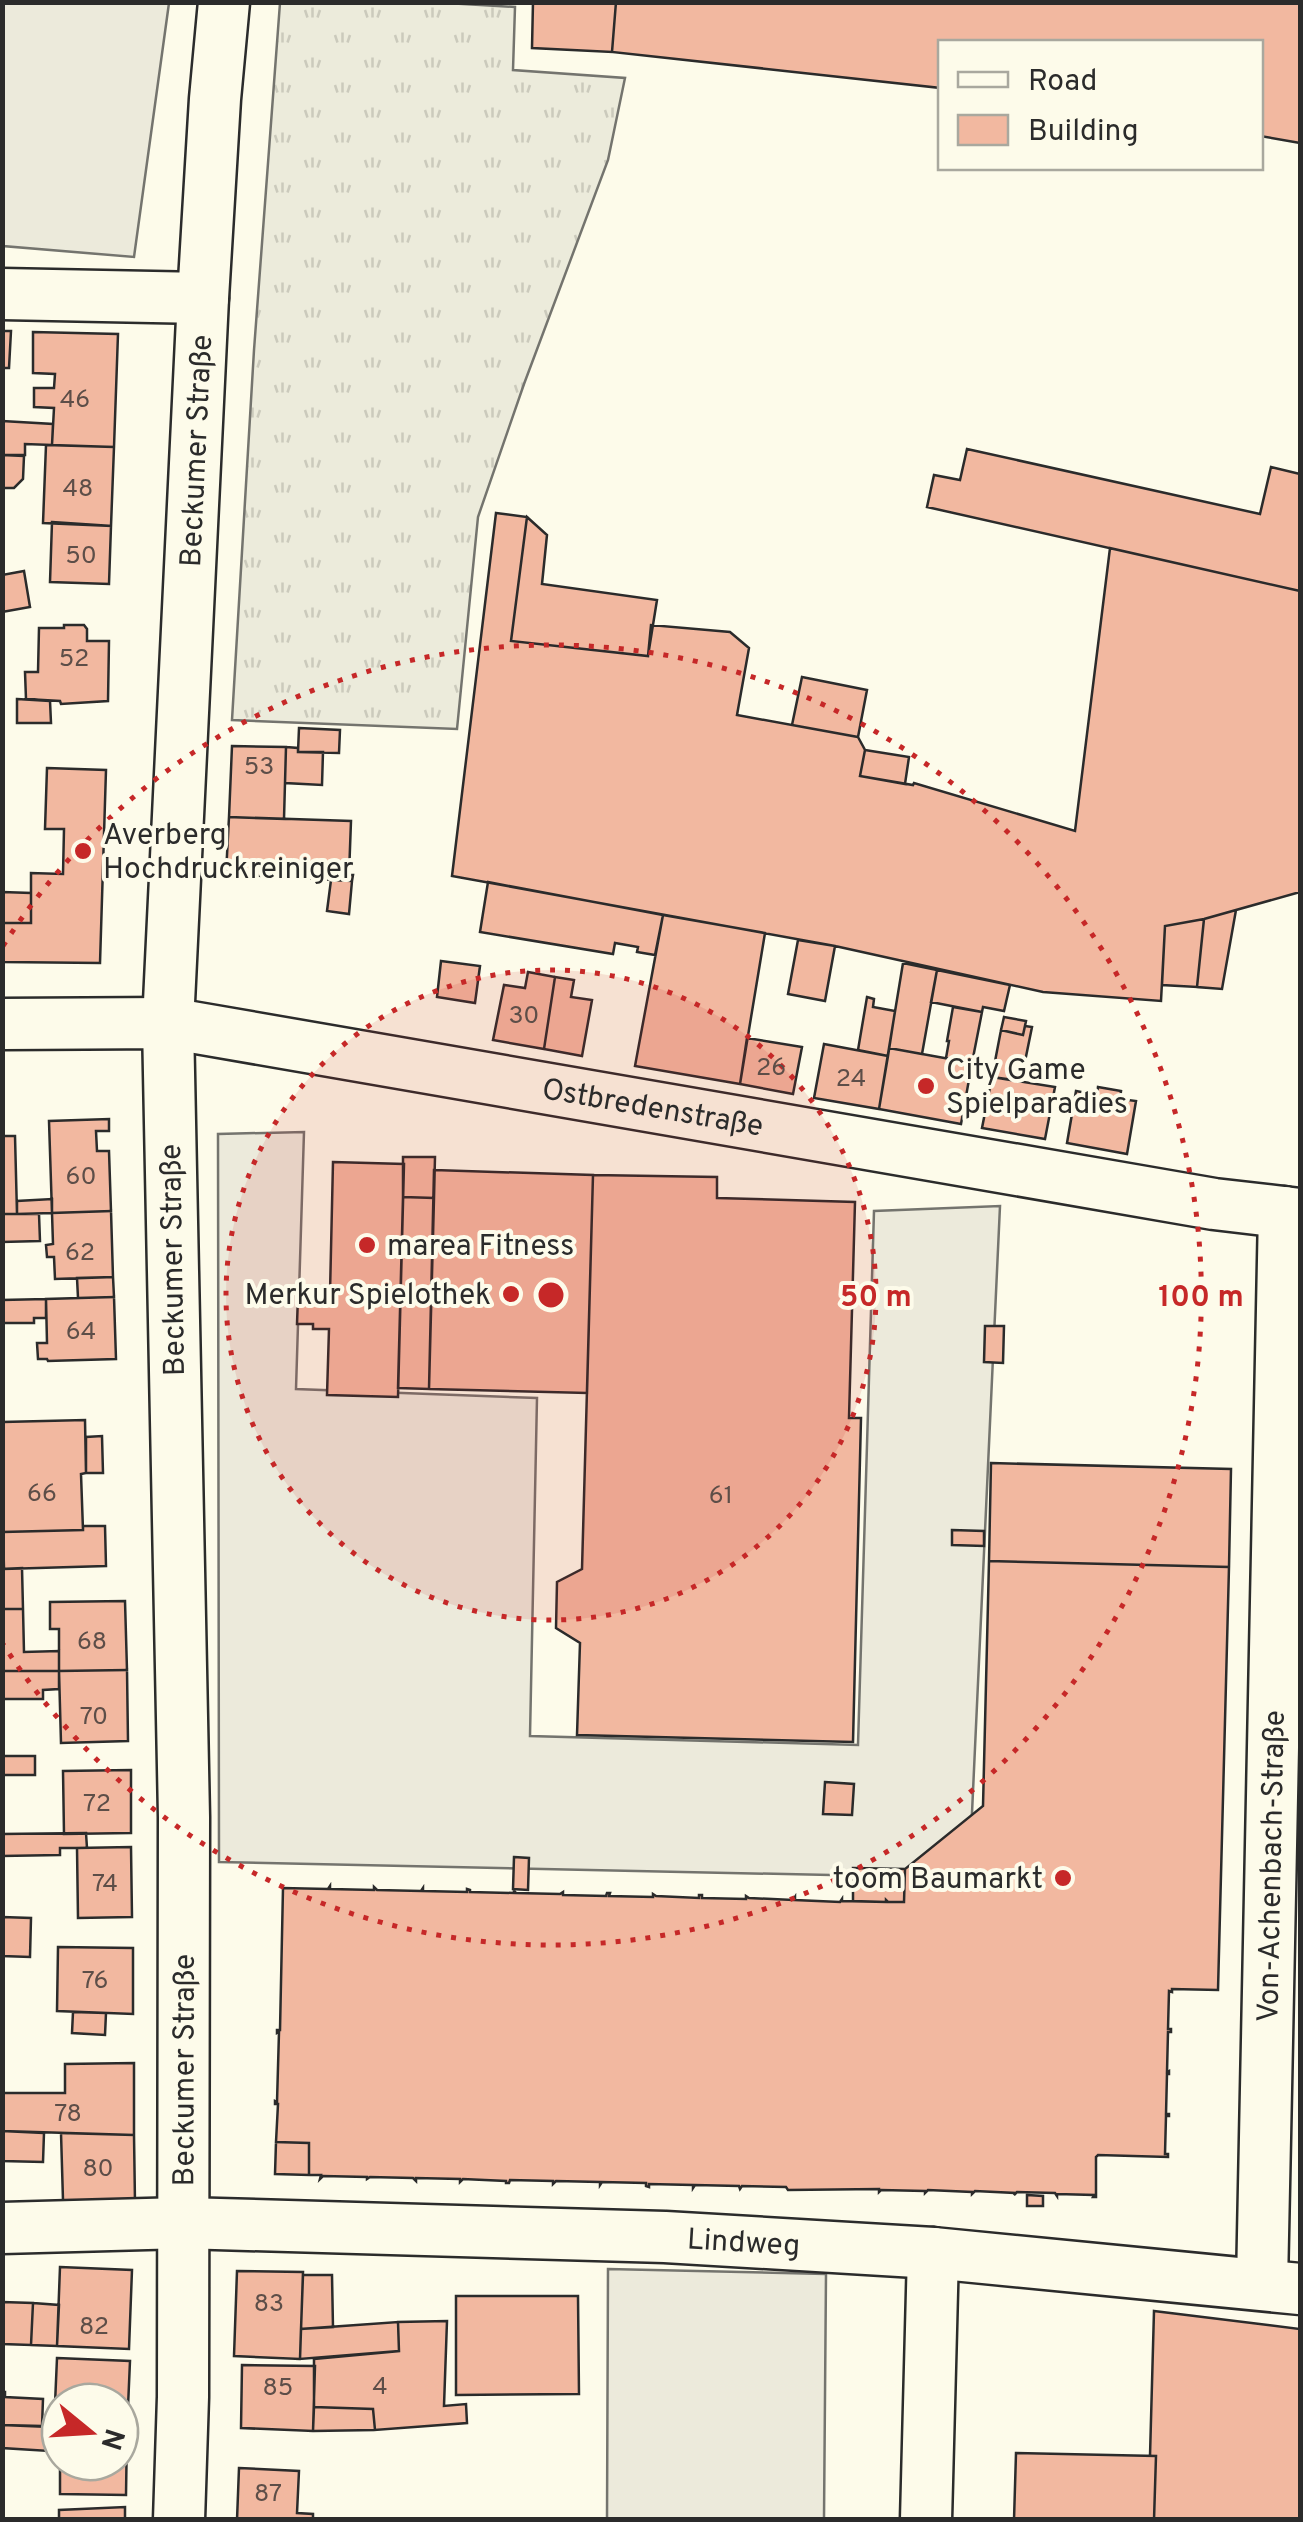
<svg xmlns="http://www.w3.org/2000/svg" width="1303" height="2522" font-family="Overpass,sans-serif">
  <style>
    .grass { fill: url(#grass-tufts); stroke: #74746e; stroke-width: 2.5 }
    .parking { fill: #eceadb; stroke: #74746e; stroke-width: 2.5 }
    .building { fill: #f2b8a0; stroke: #2b2b2b; stroke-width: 2.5 }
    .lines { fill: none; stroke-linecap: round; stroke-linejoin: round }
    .minor-casing { stroke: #2b2b2b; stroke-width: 55 }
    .minor { stroke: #fdfbea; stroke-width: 50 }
    .ring { fill: none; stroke: #c62828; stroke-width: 5; stroke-dasharray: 5 10 }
    .poi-dot { fill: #c62828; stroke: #fdfbea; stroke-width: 4 }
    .labels { text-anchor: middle; stroke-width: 8; stroke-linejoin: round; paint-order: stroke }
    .number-label { font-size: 25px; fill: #5d4e48 }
    .street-label { font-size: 30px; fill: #2b2b2b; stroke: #fdfbea }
    .poi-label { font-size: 30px; fill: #2b2b2b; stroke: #fdfbea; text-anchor: start }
    .centre { fill: #c62828; stroke: #fdfbea; stroke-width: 5 }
    .ring-label { font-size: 30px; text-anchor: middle; font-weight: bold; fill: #c62828; stroke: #fdfbea; stroke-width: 8; stroke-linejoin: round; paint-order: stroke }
  </style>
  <defs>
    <pattern id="grass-tufts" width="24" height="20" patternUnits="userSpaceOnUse" patternTransform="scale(2.5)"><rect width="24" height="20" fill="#ecebdb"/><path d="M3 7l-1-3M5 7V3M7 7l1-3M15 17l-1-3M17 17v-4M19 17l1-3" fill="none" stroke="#cbcabc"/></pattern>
  </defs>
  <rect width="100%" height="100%" fill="#fdfbea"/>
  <path class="grass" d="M429 2 515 7 513 70 625 78 608 160 524 384 478 517 457 729 232 720 254 350 280 3Z"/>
  <path class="parking" d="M2 3H169L134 257 3 246Z
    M304 1132 296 1389 537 1398 530 1736 858 1745 874 1211 1000 1206 969 1878 219 1862 218 1134Z
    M608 2269 826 2274 824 2519H607Z"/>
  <path class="building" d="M533 2H616L612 52 532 48Z
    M616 2H1300V143L1260 136V42H941V88L612 52Z
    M2 331H11L9 368H2Z
    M33 332 118 334 114 447 52 445 54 408 34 407V388H54L55 374 33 373Z
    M2 421 53 424 52 445 25 444V455H2Z
    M46 445 114 447 111 526 43 523Z
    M967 449 1260 514 1271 467 1300 474V591L927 507 934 475 960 480Z
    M2 455 24 456 23 479 14 488H2Z
    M496 513 527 517 511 641 648 656 651 625 730 632 749 648 737 715 858 737 865 750 860 776 913 785 914 783 1075 831 1110 548 1300 591V892L1204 919 1165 926 1161 1001 1043 992 835 946 452 876Z
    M527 517 547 535 542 584 657 600 648 656 511 641Z
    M52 522 111 526 109 584 50 582Z
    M24 571 30 607 2 612V575Z
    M64 625H84L87 629V641H109L108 701 61 704 60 701 26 699 25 672H38L39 628H64Z
    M802 677 867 690 858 737 792 725Z
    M17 699 50 701 51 723H17Z
    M299 728 340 730 339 753 298 752Z
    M232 746 286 747 284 819 229 817Z
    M286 747 298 748V752H323L322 785 285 783Z
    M865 750 909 757 905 784 860 776Z
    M47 768 106 770 100 963 2 962V923H31V873L63 874 64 829H45Z
    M229 817 351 821 349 875H353L352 881 226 874Z
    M331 880 352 881 349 914 327 911Z
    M488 882 663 915 655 955 637 952 638 947 615 943 613 954 480 932Z
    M2 892 31 893V923H2Z
    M1236 910 1222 989 1197 987 1204 919Z
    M663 915 765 933 740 1084 635 1066Z
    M1204 919 1197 987 1162 985 1165 926Z
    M798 940 835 946 825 1001 788 994Z
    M441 961 480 966 475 1003 437 997Z
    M903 963 937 970 922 1054 889 1048Z
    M937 970 1010 985 1004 1011 983 1007 982 1012 931 1002Z
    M528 972 555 977 544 1049 493 1040 504 985 525 988Z
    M555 977 574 980 571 997 592 1000 582 1056 544 1049Z
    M867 997 874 999 873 1007 895 1011 888 1056 858 1050Z
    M953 1007 982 1012 972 1063 946 1058 949 1041H947Z
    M1004 1017 1026 1021 1023 1035 1001 1030Z
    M1025 1026 1032 1027 1021 1081 992 1077 1001 1030 1023 1035Z
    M747 1038 802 1047 793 1094 740 1084Z
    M824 1044 888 1056 879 1109 814 1098Z
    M889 1048 972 1063 961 1124 879 1109Z
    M992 1077 1055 1087 1045 1139 982 1128Z
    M1098 1087 1121 1091 1120 1099 1136 1101 1127 1154 1067 1143 1076 1091 1097 1095Z
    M109 1119V1131H96L97 1151H109L111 1211 52 1213 49 1121Z
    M2 1136H15L17 1214H2Z
    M403 1157H435L434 1198 403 1197Z
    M333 1162 404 1164 398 1397 327 1395 329 1329H313V1324H297L298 1296H314V1293H330Z
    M434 1170 593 1175 587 1393 429 1389Z
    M593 1175 717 1177V1198L855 1202 849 1418H861L853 1742 577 1735 580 1643 556 1628 557 1582 582 1569Z
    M403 1197 434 1198 429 1389 398 1388Z
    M52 1199V1213L17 1214V1201Z
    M111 1211 113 1277 55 1279 54 1257H47L46 1245 53 1244 52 1213Z
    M2 1214H39L40 1241 2 1242Z
    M113 1277 114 1297 78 1298 77 1278Z
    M114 1297 116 1359 48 1361 47 1359H38L37 1343H47L46 1299Z
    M46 1299V1318H34V1323H2V1300Z
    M985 1326H1004L1003 1363 984 1362Z
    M85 1420 86 1473 81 1474 83 1530 3 1532V1422Z
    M102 1436 103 1473H86V1437Z
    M991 1463 1231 1469 1229 1567 989 1561Z
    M83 1526H105L106 1566 4 1569 3 1532 83 1530Z
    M952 1530 984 1531V1546L952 1545Z
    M989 1561 1229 1567 1218 1990 1172 1989V1992L1169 1991 1168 2029H1171V2032H1168L1167 2072 1169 2071V2074H1167L1166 2114H1169V2116H1166L1165 2154H1168V2157L1098 2155 1096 2157V2197H1093L1094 2195 1057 2194V2196L1055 2193 1017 2192 1014 2195 1015 2193 975 2191 972 2194V2192L928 2190 925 2193V2191L881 2190 879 2192V2189L788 2190 786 2187 742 2186 740 2189 739 2186 695 2185 693 2188V2185L649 2184V2187L646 2186V2183L602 2182 600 2185V2182L556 2181 553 2184V2181L510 2180 509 2183H506V2181L463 2179 460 2182V2179L416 2178V2181L413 2178 370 2177 367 2179V2177L323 2176 320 2179 321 2175H309V2143L276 2142 278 2104H275V2101L277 2102 279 2032 277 2033V2030H280L283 1888 328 1889 330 1886V1889L374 1890V1887L377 1890 421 1891 423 1888V1891L467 1892V1889L470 1890V1892L514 1893V1891L516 1893 560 1894 563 1892V1895L606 1896 607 1893H610L609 1896 653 1897V1894L656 1896 699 1898V1895H702V1898L746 1899V1896L749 1898 793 1900 795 1897V1900L840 1902 842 1899V1901L886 1902V1900L888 1902H904L905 1869 983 1806Z
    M22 1568 23 1609H2V1569Z
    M125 1601 127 1670 59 1671V1629H50V1602Z
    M2 1609H23L24 1652 59 1651V1671H2Z
    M127 1670 128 1741 61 1743 59 1671Z
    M2 1671H59V1689L43 1690V1699H2Z
    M2 1756H35V1775H2Z
    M131 1770V1833L64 1834 63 1771Z
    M825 1782 854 1784 852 1815 823 1814Z
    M86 1833 87 1848H60V1855L2 1856V1834Z
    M131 1847 132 1917 78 1918 77 1848Z
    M514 1857 529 1858 528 1890 513 1889Z
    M853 1868 905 1869 904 1902H888L886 1900V1902L853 1901Z
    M2 1917 31 1918 30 1957 2 1956Z
    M58 1947 133 1948V2014L57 2011Z
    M73 2012 106 2013 105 2035 72 2033Z
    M134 2063V2135L2 2131V2093H65V2064Z
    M2 2131 44 2133 43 2162 2 2161Z
    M61 2133 134 2135 135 2203 63 2200Z
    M276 2142 309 2143V2175L275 2174Z
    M1027 2195 1043 2196V2206H1027Z
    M60 2267 132 2270 129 2349 57 2346Z
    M237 2271 303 2272 300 2359 234 2356Z
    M303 2275H332L333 2327 301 2329Z
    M456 2296H578L579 2394 456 2395Z
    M2 2302 33 2303 31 2345 2 2344Z
    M33 2303 59 2305 57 2346 31 2345Z
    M1154 2311 1300 2329V2520H1154L1156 2456H1150Z
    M447 2321 444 2406 466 2404 467 2423 375 2430 373 2409 314 2407V2359L399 2351 398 2322Z
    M398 2322 399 2351 300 2359 301 2329Z
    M57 2358 130 2361 127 2430 120 2429V2402H60V2427H54Z
    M242 2365 315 2366 313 2431 241 2428Z
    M2 2392H5V2397L43 2399 42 2426 2 2425Z
    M314 2407 373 2409 375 2430 313 2431Z
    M2 2425 50 2427 49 2451 2 2448Z
    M120 2429 127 2430 126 2495 60 2494V2462H120Z
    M1016 2453 1156 2456 1154 2520H1014Z
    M239 2468 299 2471 297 2513 313 2514V2520H237Z
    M125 2507V2520H59V2510Z"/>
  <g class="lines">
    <defs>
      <g id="minor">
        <path d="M2 294 203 298"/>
        <path id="s1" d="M2 1024 168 1023 1214 1204 1300 1214"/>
        <path id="s2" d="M2 2228 183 2223 665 2237 933 2253 1300 2289"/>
        <path id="s3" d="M1262 2284 1284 1212"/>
        <path id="s4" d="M179 2520 183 2397 184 1817 168 1023 203 298 215 99 224 2"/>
        <path d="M926 2520 933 2253"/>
      </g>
    </defs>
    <use href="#minor" class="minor-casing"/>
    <use href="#minor" class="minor"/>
  </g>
  <circle cx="551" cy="1295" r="325" fill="#c62828" fill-opacity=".12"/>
  <g class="ring">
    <circle cx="551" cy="1295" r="325"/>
    <path d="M3 946A650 650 0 1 1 3 1644"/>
  </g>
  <g class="poi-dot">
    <circle cx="83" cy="851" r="10"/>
    <circle cx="926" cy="1086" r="10"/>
    <circle cx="367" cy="1245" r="10"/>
    <circle cx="511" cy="1294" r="10"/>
    <circle cx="1063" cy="1878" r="10"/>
  </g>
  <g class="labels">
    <g class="number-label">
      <text x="75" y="407">46</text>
      <text x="78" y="496">48</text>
      <text x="81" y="563">50</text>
      <text x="74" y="666">52</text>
      <text x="259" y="774">53</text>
      <text x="524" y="1023">30</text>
      <text x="771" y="1075">26</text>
      <text x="851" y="1086">24</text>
      <text x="81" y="1184">60</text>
      <text x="80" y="1260">62</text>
      <text x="81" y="1339">64</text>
      <text x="42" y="1501">66</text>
      <text x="721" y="1503">61</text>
      <text x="92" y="1649">68</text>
      <text x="94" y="1724">70</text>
      <text x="97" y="1811">72</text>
      <text x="105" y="1891">74</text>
      <text x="95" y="1988">76</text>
      <text x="68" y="2121">78</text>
      <text x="98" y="2176">80</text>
      <text x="269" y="2311">83</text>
      <text x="94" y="2334">82</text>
      <text x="380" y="2394">4</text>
      <text x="278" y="2395">85</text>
      <text x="268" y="2501">87</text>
    </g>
    <g class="street-label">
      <text dy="10" stroke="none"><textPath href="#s4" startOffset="2070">Beckumer Straße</textPath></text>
      <text dy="10" stroke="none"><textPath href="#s1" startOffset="658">Ostbredenstraße</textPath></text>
      <text transform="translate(172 1260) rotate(-91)" y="10">Beckumer Straße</text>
      <text dy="10" stroke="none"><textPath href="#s3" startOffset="418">Von-Achenbach-Straße</textPath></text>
      <text dy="10" stroke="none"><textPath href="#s4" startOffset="450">Beckumer Straße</textPath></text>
      <text dy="10" stroke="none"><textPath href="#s2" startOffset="742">Lindweg</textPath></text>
    </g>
    <g class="poi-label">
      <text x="103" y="844">Averberg<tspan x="103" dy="34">Hochdruckreiniger</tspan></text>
      <text x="946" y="1079">City Game<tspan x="946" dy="34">Spielparadies</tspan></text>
      <text x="387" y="1255">marea Fitness</text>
      <text x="491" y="1304" text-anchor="end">Merkur Spielothek</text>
      <text x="1043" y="1888" text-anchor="end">toom Baumarkt</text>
    </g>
  </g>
  <circle cx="551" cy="1295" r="15" class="centre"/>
  <g class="ring-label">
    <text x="876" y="1306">50 m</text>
    <text x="1201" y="1306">100 m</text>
  </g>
  <rect width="1303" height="2522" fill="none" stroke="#2b2b2b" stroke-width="10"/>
  <rect x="938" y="40" width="325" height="130" fill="#fdfbea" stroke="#a9a89e" stroke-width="2.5"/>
  <rect x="958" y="72" width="50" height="15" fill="#fdfbea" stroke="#a9a89e" stroke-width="2.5"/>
  <text x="1028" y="90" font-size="30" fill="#2b2b2b">Road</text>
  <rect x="958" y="115" width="50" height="30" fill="#f2b8a0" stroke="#a9a89e" stroke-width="2.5"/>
  <text x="1028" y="140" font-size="30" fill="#2b2b2b">Building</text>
  <g transform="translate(90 2432) rotate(108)"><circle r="48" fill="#fdfbea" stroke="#a9a89e" stroke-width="2.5"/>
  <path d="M0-8L18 38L0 25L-18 38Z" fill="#c62828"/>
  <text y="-15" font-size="28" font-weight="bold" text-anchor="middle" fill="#2b2b2b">N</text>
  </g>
</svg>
